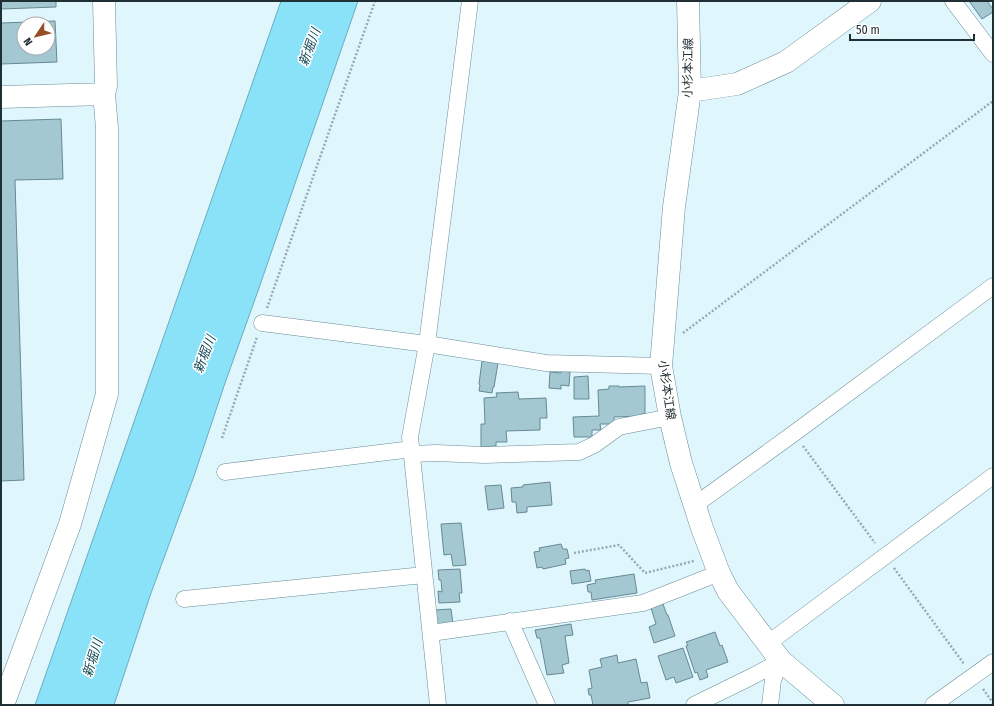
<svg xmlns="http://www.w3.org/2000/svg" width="994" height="706" font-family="'Fira Sans Condensed','Noto Sans JP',sans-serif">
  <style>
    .water { fill: #8ae2f9; stroke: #6aacbe }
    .building { fill: #a3c8d2; stroke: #668993; fill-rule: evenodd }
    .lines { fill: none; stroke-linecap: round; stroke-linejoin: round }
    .street-casing { stroke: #698d96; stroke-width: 17 }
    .secondary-casing { stroke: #698d96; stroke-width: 23 }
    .path { stroke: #97aab0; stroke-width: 2.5; stroke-dasharray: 2 2; stroke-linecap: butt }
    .street { stroke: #fff; stroke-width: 16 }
    .secondary { stroke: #fff; stroke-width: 22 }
    .labels { text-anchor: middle; stroke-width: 3; stroke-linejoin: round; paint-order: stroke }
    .street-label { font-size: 12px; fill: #202f33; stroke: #fff }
    .water-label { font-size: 13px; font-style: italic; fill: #124753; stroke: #fff }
  </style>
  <rect width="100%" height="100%" fill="#e0f6fd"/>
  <path class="water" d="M281 1H358L259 288 224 386 194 476 150 596 114 705H35Z"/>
  <path class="building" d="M1 1H56V7L1 9Z
    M969 1H987L993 9V12L982 19Z
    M55 21 57 62 1 64V23ZM24 24H48V48H24Z
    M1 117V121L61 119 63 179 15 180 24 480 1 481Z
    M482 361 498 363 494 387H493L492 393 479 391 480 385 479 384Z
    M561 371 570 372 569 386 561 385V389L549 388 550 372 561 373Z
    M588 376 589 399H574V377Z
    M609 386H619V387L645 386V414H641V416L614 417V424H600L601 430H592V437H574L573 417 599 416 598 390 609 389Z
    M518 392 519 399 546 398 547 418H540V430L506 431 507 442H496V446L481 447V424H485L484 398 497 397 496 393Z
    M550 482 552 505 527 507V512L517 513 516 502H512L511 488 523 487V485Z
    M501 485 504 508 488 510 485 486Z
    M461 523 466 565 453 566 451 554 444 555 441 524Z
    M561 544 563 549H567L569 558 565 559 566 564 543 569 542 567 537 568 534 552 540 551 539 548Z
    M460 569 462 593H459L460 602 439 603 438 591 442 592 441 580H439L438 570Z
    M585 569 586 571 589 570 591 581 572 584 570 571Z
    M634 574 637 593 592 600 591 592H588L587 585 596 583 595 580Z
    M663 604 667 615H668L675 636 654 643 649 627 656 624 651 608Z
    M451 609 453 624H436L435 610Z
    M571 624 573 635 565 636 569 663 562 665 564 673 547 675 540 638H537L535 630Z
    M715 632 720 646 722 645 728 662 706 670 708 677 700 680 697 672 695 673 686 646 688 645 686 642Z
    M683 648 693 677 676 683 674 677 666 680 658 656Z
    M617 655 618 663 636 659 641 683 647 682 650 698 628 702V705H593L591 695H589L588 689 592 688 589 670 602 667 600 659Z"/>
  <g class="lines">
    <defs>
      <path id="street" d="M953 1 993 54
        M262 323 427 344 546 363 661 366
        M412 454 436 453 484 455 579 452 594 445 619 427 670 417
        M225 472 412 449
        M695 505 793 434 993 286
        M184 599 424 575
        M510 621 547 705
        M431 633 643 603 719 573
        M767 644 993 476
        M438 705 410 437 427 344 470 1
        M694 705 751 677 781 661
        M770 705 773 680 781 661
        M933 705 993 662"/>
      <path id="secondary" d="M688 1 690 91 674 207 661 366 670 417 681 463 702 528 719 573 728 591 781 661 833 705
        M690 91 737 84 786 62 870 1
        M1 97 104 94
        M3 705 70 524 107 394V128L104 94 106 86 104 1"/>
    </defs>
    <use href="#street" class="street-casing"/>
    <use href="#secondary" class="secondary-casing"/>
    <path class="path" d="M267 308 375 1
      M683 333 993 101
      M222 438 257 337
      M803 446 875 543
      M574 553 619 545 645 573 694 561
      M894 568 964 664
      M983 689 993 703"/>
    <use href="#street" class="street"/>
    <use href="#secondary" class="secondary"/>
  </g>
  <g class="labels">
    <g class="street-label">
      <text transform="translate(688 68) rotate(-89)" y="4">小杉本江線</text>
      <text transform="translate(667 390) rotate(82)" y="4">小杉本江線</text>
    </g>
    <g class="water-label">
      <text transform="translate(309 47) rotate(-70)" y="5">新堀川</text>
      <text transform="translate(204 354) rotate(-69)" y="5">新堀川</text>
      <text transform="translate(92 658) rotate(-73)" y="5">新堀川</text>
    </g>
  </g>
  <rect width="994" height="706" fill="none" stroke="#202f33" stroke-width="4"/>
  <g transform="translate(36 36) rotate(235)"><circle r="19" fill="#ffffff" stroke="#a6acad"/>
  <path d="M0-3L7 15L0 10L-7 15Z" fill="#954e28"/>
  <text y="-6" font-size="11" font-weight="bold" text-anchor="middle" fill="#202f33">N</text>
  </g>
  <path d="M850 34v6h124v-6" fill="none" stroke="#202f33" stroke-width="2"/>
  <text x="856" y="34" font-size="12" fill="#202f33" stroke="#ffffff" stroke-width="3" paint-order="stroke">50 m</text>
</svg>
